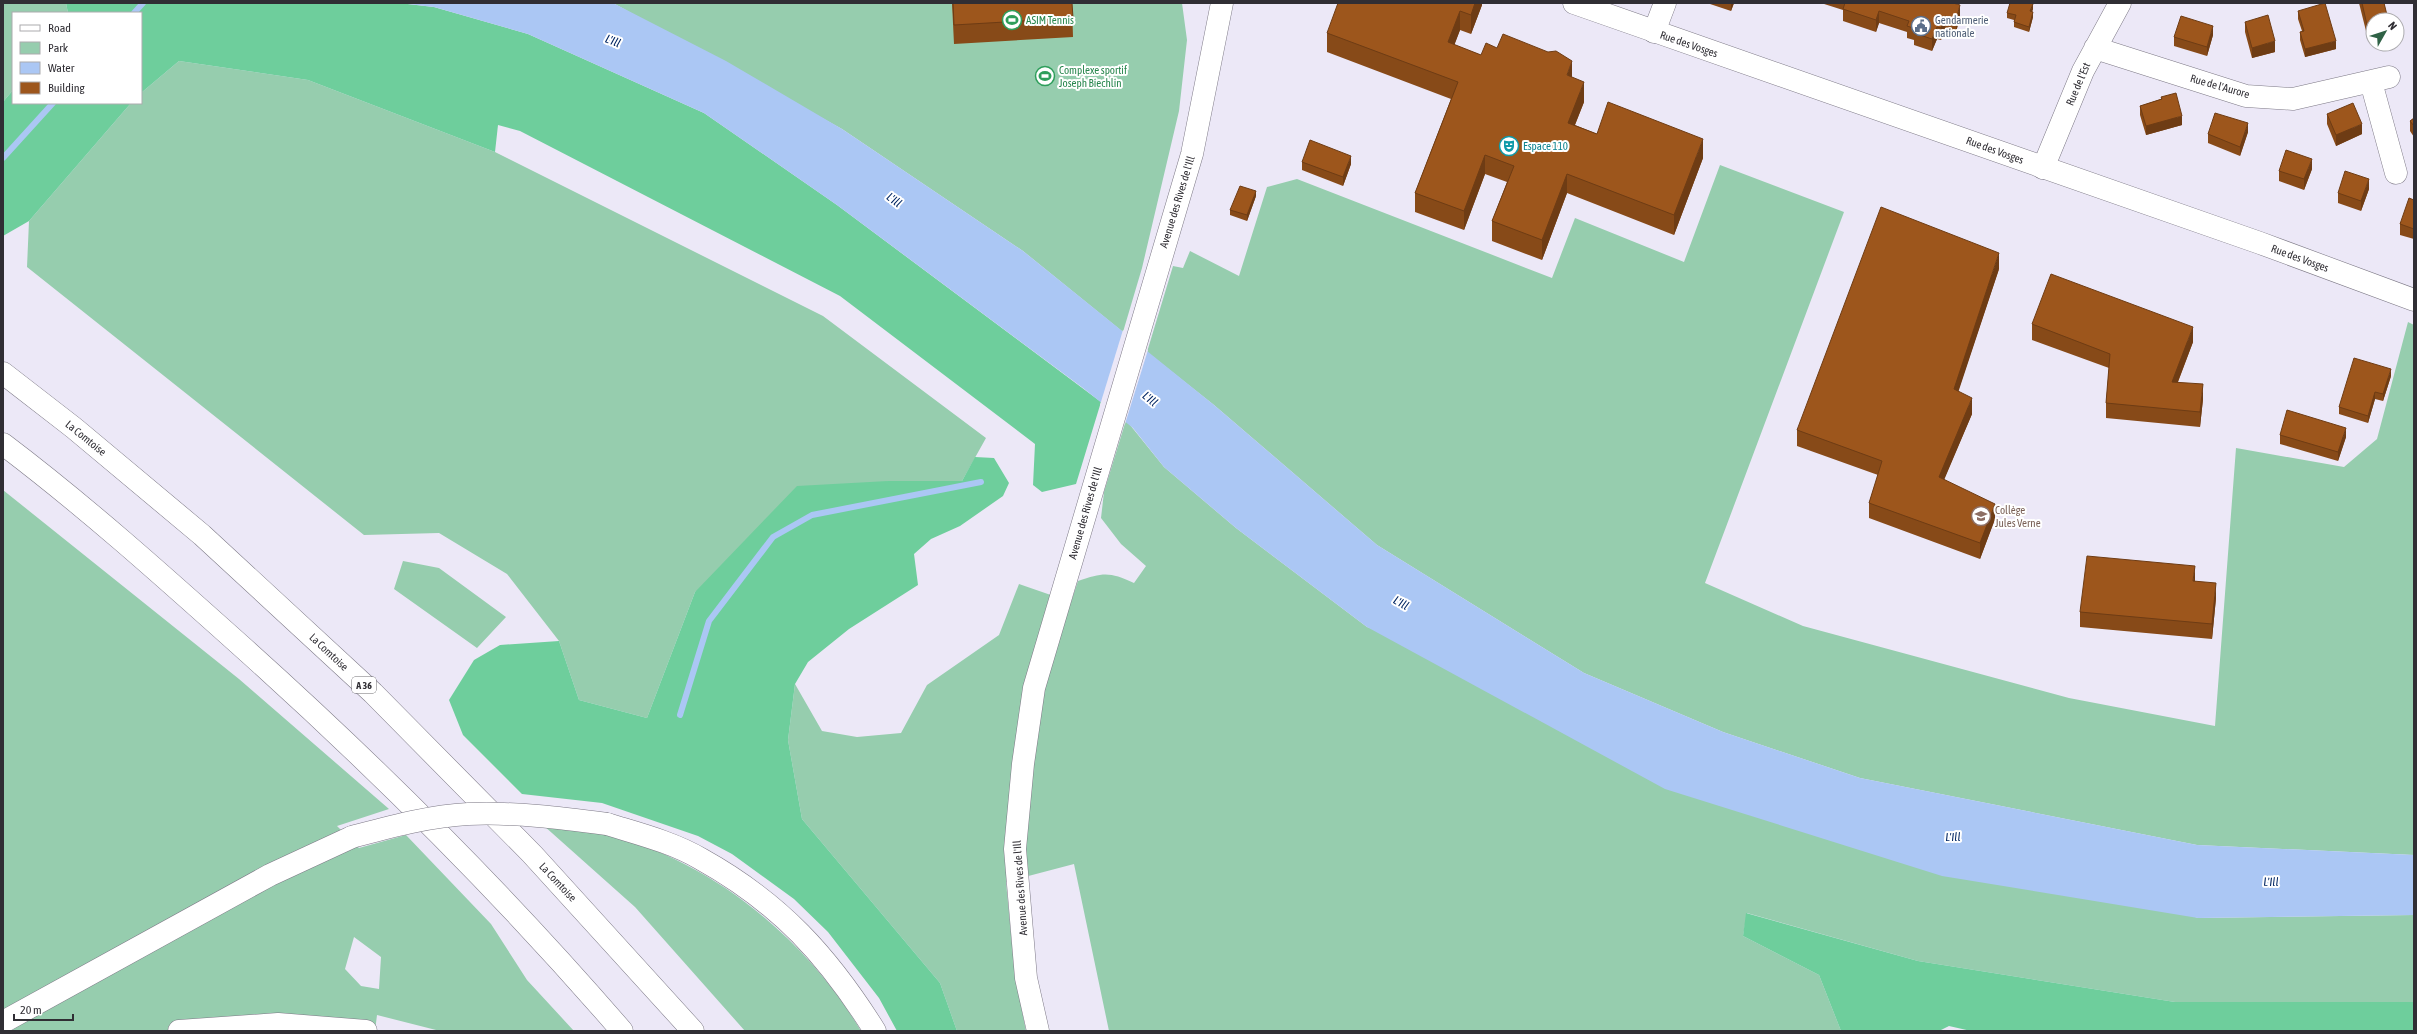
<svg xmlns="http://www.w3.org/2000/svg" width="2417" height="1034" font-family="'Asap Condensed',sans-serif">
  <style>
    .green { fill: #96cdae; fill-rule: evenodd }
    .forest { fill: #6ece9c }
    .water { fill: #abc7f4 }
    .pier { fill: #ece8f7 }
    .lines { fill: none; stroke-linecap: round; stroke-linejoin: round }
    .stream { stroke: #abc7f4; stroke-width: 6 }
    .minor-casing { stroke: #7d7986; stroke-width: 23 }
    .major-casing { stroke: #7d7986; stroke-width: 23 }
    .highway-casing { stroke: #7d7986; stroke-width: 23 }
    .minor { stroke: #fff; stroke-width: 22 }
    .major { stroke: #fff; stroke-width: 22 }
    .highway { stroke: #fff; stroke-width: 22 }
    .highway-bridge-casing { stroke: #7d7986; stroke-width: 23; stroke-linecap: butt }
    .highway-bridge { stroke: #fff; stroke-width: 22 }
    .wall { fill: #874a18 }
    .shaded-wall { fill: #6e3c14 }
    .building { fill: #9d561c; stroke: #6e3c14 }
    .labels { text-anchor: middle; stroke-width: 4; stroke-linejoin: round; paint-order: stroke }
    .shield { fill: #fff; stroke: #6e6d71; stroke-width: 1 }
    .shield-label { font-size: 10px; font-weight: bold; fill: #302e34 }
    .leisure-label { font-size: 11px; fill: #27864d; stroke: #fff; text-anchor: start }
    .service-label { font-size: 11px; fill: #4e5e75; stroke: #fff; text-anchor: start }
    .street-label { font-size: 11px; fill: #302e34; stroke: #fff }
    .culture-label { font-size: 11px; fill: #0d838f; stroke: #fff; text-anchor: start }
    .education-label { font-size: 11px; fill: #785e54; stroke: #fff; text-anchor: start }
    .water-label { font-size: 12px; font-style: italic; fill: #002562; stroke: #fff }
  </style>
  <rect width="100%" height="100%" fill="#ece8f7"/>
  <path class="green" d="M3 3H66L68 13H13V90L3 102Z
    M613 3H1182L1187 40 1179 111 1142 268 1123 332 1023 251 842 129Z
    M179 61 308 80 495 152 823 316 986 438 962 481H888L695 592 647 718 579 700 559 641 507 574 439 533 364 535 27 267 29 221 131 103H141V93Z
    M1720 165 1844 212 1705 583 1803 626 2069 698 2215 726 2236 448 2344 467 2377 439 2408 322 2414 325V855L2197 845 1860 778 1723 732 1584 673 1377 545 1214 405 1147 352 1173 266 1183 268 1190 251 1239 276 1267 187 1297 179 1552 278 1575 218 1684 262Z
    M1126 420 1164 467 1236 528 1367 627 2198 918 2414 915V1002H2175L1918 961 1747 913 1743 936 1819 975 1841 1031H1109L1074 864 1006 882 1015 975 1026 1031H957L940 983 802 819 788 740 795 684 822 731 857 737 901 733 927 685 999 635 1019 584 1071 602 1078 581C1104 572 1110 572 1134 583L1146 566 1121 544 1101 518 1104 492Z
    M3 490 239 679 389 809 337 826 359 848 406 835 491 924 527 980 574 1031H440L377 1015 375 1031H14L3 1011ZM354 937 381 957 379 989 361 986 345 969Z
    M403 561 439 568 506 617 477 648 394 589Z
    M543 825C562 827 582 829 600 833 708 857 806 938 861 1031H745L635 907Z"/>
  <path class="forest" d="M66 3H399L434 7 528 34 704 113 837 205 1101 402 1076 484 1042 492 1033 485 1035 444 840 296 520 131 498 125 495 152 308 80 179 61 141 93V13H68Z
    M13 90V103H131L29 221 3 236V102Z
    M975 457 994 458 1009 483 1003 496 960 526 931 539 914 554 918 585 849 629 808 662 795 684 788 740 802 819 940 983 957 1031H897L879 998 828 932 794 899 732 854 698 836 602 803 522 794 463 735 449 700 474 660 500 645 559 641 579 700 647 718 695 592 797 486 888 481H962Z
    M1746 913 1918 961 2175 1002H2414V1031H1971L1949 1026 1939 1031H1841L1819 975 1743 936Z"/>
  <path class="water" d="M399 3H613L726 61 842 129 1023 251 1214 405 1377 545 1584 673 1723 732 1860 778 2197 845 2414 855V915L2198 918 1942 876 1665 789 1367 627 1236 528 1164 467 1133 428 1083 388 837 205 704 113 528 34 434 7Z"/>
  <path class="pier" d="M1123 330 1148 350 1125 424 1100 405Z"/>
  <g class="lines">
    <path class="stream" d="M134 13 143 3
      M3 158 53 103
      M680 715 709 621 773 537 812 515 981 482"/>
    <defs>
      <path id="minor" d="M1654 32 1665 3
        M2095 48 2246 96 2293 99 2389 77
        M2371 82 2396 173
        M2043 168 2083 71 2120 3
        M1038 1031 1026 978 1015 849 1023 764 1034 688 1192 154 1222 3"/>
      <path id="major" d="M1574 3 2260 243 2414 300"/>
      <path id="highway" d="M3 373 74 428 202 535 373 693 532 854 693 1031
        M3 444C85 506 162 575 239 644 374 765 503 893 622 1031
        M607 824C639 834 672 842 701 859 780 903 828 956 875 1031
        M3 1022 270 875 352 837
        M179 1031 278 1024 366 1031"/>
    </defs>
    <use href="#minor" class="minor-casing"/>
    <use href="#major" class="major-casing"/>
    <use href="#highway" class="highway-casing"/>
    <use href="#minor" class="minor"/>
    <use href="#major" class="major"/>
    <use href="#highway" class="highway"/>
    <defs>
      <path id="highway-bridge" d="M352 837C390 827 429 816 468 814 515 812 561 818 607 824"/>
    </defs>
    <use href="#highway-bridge" class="highway-bridge-casing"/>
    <use href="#highway-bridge" class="highway-bridge"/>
  </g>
  <path class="wall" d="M952 3H1072L1073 37 954 44Z
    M1482 3V5L1471 34 1460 30 1454 45 1481 55 1572 77 1584 102 1575 125 1597 134 1703 158 1674 235 1567 193 1542 260 1492 241V221L1507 182 1485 174 1464 230 1415 212V193L1451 99 1327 52V33Z
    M1707 3H1734L1731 11Z
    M1821 3H1953L1960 17 1956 32 1945 28 1941 40 1937 39 1932 51 1914 45V40L1907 38V32L1879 23 1876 32 1843 21V10Z
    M2359 3H2384L2388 20 2367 35Z
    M2033 9 2032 12 2033 17 2029 32 2014 27V20L2007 18V13Z
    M2298 11 2336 49 2305 57 2300 40V32L2302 31 2298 19Z
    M2245 22 2275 52 2252 58 2245 32Z
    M2213 35 2207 56 2174 46V37Z
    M2161 97 2182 125 2146 135 2140 115V106L2161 99Z
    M2327 114 2362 134 2336 146 2327 124Z
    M2414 118V137L2410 131V121Z
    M2248 132 2240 156 2208 143V134Z
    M1302 162 1351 164 1343 186 1302 170Z
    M2312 169 2304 190 2279 181V171Z
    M2369 189 2361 211 2338 203V193Z
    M1256 196 1247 221 1230 215V210Z
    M2414 200V239L2400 235V224Z
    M1999 269 1958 391 1972 414 1944 479 1995 519 1980 559 1869 518V503L1878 475 1797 446V430Z
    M2032 324 2193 342 2178 382 2203 399 2200 427 2106 418V403L2109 368 2032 340Z
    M2391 376 2383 401 2375 399 2368 423 2339 414V407Z
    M2280 435 2346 437 2338 461 2280 444Z
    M2195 581 2216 598 2212 639 2080 627V612Z"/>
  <path class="shaded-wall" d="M1475 3H1482V5L1471 34V15Z
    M1731 3H1734L1731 11Z
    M2033 4V9L2030 16V11Z
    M1960 5V17L1956 32V20Z
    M1460 11V30L1448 62V42Z
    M1879 11V23L1876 32V20Z
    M2033 12V17L2029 32V27Z
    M1945 16V28L1941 40V28Z
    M2373 23V34L2367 35V25Z
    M2213 26V35L2207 56V47Z
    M1937 27V39L1932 51V39Z
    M2275 41V52L2252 58V48Z
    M2336 41V49L2305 57V49Z
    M1572 61V80L1567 75Z
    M1584 82V102L1568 142V123Z
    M2182 116V125L2146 135V126Z
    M2248 123V132L2240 156V147Z
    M2362 124V134L2336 146V135Z
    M1703 139V158L1674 235V215Z
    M1485 155V174L1464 230V211Z
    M1351 156V164L1343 186V177Z
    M2312 159V169L2304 190V179Z
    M1567 174V193L1542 260V240Z
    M2369 179V189L2361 211V201Z
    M1256 191V196L1247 221V215Z
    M1999 253V269L1954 405V389Z
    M2193 327V342L2172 397V382Z
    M2391 369V376L2383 401V394Z
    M2203 384V399L2200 427V412Z
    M2375 392V399L2368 423V416Z
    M1972 398V414L1939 492V477Z
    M2346 428V437L2338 461V452Z
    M1995 504V519L1980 559V543Z
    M2195 566V581H2193Z
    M2216 583V598L2212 639V624Z"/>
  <path class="building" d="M953 3H1072L1073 18 954 25Z
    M1338 3H1475L1471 15 1460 11 1448 42 1481 55 1486 43 1497 48 1503 34 1548 52 1556 51 1572 61 1567 75 1584 82 1568 123 1597 134 1608 102 1703 139 1674 215 1567 174 1542 240 1492 221 1514 166 1485 155 1464 211 1415 193 1458 82 1327 33Z
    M1845 3H1953L1960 5 1956 20 1945 16 1941 28 1937 27 1932 39 1914 33 1916 29 1907 26 1909 21 1879 11 1876 20 1843 9Z
    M2010 3H2030L2033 4 2030 11 2033 12 2029 27 2014 22 2016 15 2007 13Z
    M2325 3 2336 41 2305 49 2300 32 2304 31 2298 11Z
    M2362 3H2384L2388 19 2385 20H2373V23L2367 25Z
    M2268 15 2275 41 2252 48 2245 22Z
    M2181 16 2213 26 2207 47 2174 37Z
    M2176 93 2182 116 2146 126 2140 106 2162 99 2161 97Z
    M2353 103 2362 124 2336 135 2327 114Z
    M2215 113 2248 123 2240 147 2208 134Z
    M2414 118V126L2410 121Z
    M1310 140 1351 156 1343 177 1302 162Z
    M2286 150 2312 159 2304 179 2279 171Z
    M2345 171 2369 179 2361 201 2338 193Z
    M1240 186 1256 191 1247 215 1230 210Z
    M2409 198 2414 200V229L2400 224Z
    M1881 207 1999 253 1954 389 1972 398 1939 477 1995 504 1980 543 1869 503 1882 461 1797 430Z
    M2051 274 2193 327 2172 382 2203 384 2200 412 2106 403 2110 354 2032 324Z
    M2354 358 2391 369 2383 394 2375 392 2368 416 2339 407Z
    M2287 410 2346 428 2338 452 2280 435Z
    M2087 556 2195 566 2193 581 2216 583 2212 624 2080 612Z"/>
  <defs>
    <symbol id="stadium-ring" viewBox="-11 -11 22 22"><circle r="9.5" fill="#fff" stroke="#2e9e5b" stroke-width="1.5"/><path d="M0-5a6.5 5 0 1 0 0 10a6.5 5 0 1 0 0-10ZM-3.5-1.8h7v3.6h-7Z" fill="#2e9e5b"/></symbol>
    <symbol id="civic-ring" viewBox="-11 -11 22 22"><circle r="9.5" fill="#fff" stroke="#5c6f8a" stroke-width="1.5"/><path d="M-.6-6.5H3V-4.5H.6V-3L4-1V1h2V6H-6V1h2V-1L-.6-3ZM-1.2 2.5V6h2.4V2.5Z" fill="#5c6f8a"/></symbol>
    <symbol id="theatre-ring" viewBox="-11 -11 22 22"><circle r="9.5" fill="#fff" stroke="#0f9aa8" stroke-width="1.5"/><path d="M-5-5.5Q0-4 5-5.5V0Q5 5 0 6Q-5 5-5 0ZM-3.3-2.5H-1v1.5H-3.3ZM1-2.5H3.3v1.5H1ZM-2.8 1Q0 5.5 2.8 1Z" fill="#0f9aa8"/></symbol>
    <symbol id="school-ring" viewBox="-11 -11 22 22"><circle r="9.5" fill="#fff" stroke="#8d6e63" stroke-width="1.5"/><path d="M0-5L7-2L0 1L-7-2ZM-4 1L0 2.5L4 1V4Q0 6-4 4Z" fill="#8d6e63"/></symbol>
  </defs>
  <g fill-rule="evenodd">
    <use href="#stadium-ring" x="1001" y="9" width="22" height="22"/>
    <use href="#civic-ring" x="1910" y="15" width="22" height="22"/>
    <use href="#stadium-ring" x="1034" y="65" width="22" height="22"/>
    <use href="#theatre-ring" x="1498" y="135" width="22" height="22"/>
    <use href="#school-ring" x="1970" y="505" width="22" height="22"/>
  </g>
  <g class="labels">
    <rect class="shield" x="352" y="677" width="24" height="16" rx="3"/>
    <g class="shield-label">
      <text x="364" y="689">A 36</text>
    </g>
    <g class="leisure-label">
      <text x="1026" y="24">ASIM Tennis</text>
      <text x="1059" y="74">Complexe sportif<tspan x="1059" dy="13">Joseph Biechlin</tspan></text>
    </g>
    <g class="service-label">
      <text x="1935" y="24">Gendarmerie<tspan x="1935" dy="13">nationale</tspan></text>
    </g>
    <g class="street-label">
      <text transform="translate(1689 44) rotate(19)" y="4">Rue des Vosges</text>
      <text transform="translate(2078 84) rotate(-67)" y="4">Rue de l'Est</text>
      <text transform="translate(2220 86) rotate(16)" y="4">Rue de l'Aurore</text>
      <text transform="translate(1995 150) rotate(20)" y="4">Rue des Vosges</text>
      <text transform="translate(1177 202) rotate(-73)" y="4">Avenue des Rives de l'Ill</text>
      <text transform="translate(2300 258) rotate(20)" y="4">Rue des Vosges</text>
      <text transform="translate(86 438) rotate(39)" y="4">La Comtoise</text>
      <text transform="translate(1085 513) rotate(-74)" y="4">Avenue des Rives de l'Ill</text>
      <text transform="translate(329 652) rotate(43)" y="4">La Comtoise</text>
      <text transform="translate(558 882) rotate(47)" y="4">La Comtoise</text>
      <text transform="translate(1020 888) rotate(-94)" y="4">Avenue des Rives de l'Ill</text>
    </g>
    <g class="culture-label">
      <text x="1523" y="150">Espace 110</text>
    </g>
    <g class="education-label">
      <text x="1995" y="514">Collège<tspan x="1995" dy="13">Jules Verne</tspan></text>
    </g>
    <g class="water-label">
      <text transform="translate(613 41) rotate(23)" y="4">L'Ill</text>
      <text transform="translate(894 200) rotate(37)" y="4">L'Ill</text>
      <text transform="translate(1150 399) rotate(40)" y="4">L'Ill</text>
      <text transform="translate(1401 603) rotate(30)" y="4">L'Ill</text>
      <text x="1953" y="841">L'Ill</text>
      <text transform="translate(2271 882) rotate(1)" y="4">L'Ill</text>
    </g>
  </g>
  <rect width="2417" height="1034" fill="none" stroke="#302e34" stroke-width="8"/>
  <rect x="12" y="12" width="130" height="92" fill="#ffffff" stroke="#acabae"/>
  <rect x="20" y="25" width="20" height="6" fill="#ffffff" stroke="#acabae"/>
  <text x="48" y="32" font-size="12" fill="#302e34">Road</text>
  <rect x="20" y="42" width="20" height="12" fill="#96cdae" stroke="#acabae"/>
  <text x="48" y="52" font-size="12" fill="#302e34">Park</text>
  <rect x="20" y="62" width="20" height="12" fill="#abc7f4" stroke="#acabae"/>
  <text x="48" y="72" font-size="12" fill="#302e34">Water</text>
  <rect x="20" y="82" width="20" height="12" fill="#9d561c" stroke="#acabae"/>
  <text x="48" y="92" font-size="12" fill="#302e34">Building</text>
  <g transform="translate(2385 32) rotate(51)"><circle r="19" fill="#ffffff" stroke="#acabae"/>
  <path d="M0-3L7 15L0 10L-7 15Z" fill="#2f6246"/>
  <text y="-6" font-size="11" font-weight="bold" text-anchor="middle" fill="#302e34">N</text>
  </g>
  <path d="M14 1014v6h59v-6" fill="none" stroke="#302e34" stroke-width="2"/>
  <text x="20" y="1014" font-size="12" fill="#302e34" stroke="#ffffff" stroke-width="3" paint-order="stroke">20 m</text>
</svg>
